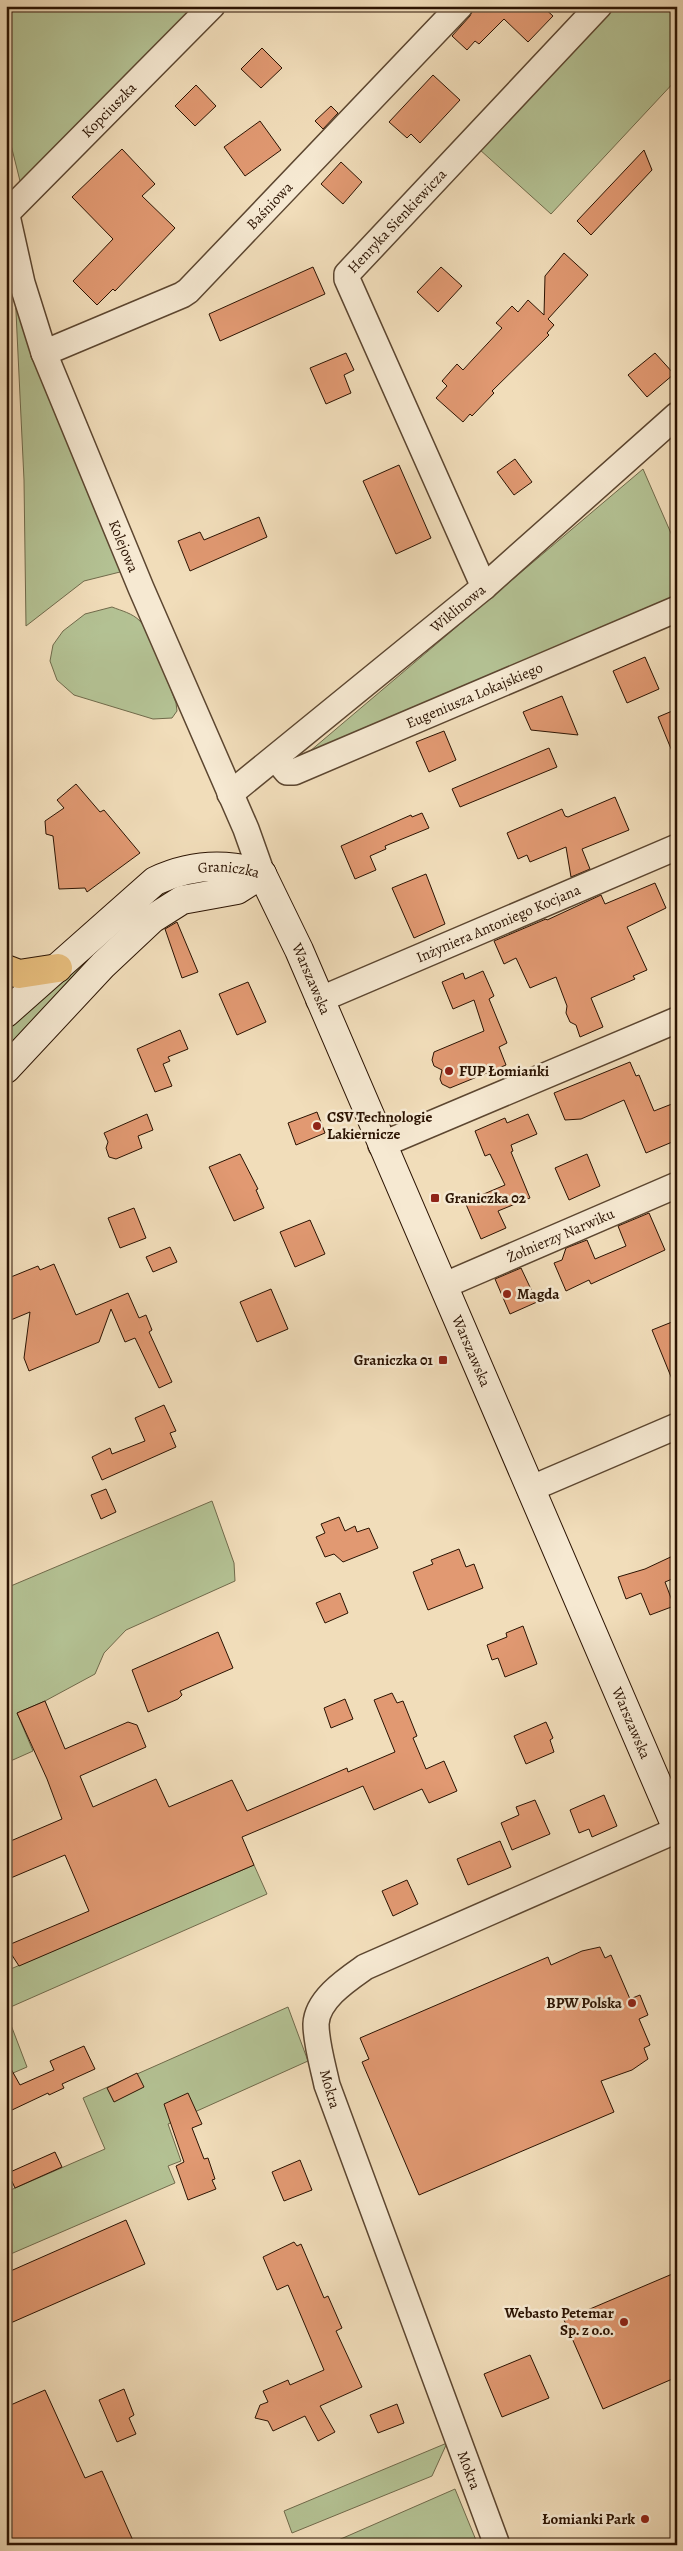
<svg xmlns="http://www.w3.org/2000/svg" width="683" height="2551" font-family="Alegreya,serif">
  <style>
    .green { fill: #b4c294; stroke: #706a4b }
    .building { fill: #e19972; stroke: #2b1302 }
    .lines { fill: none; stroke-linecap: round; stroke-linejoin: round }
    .street-casing { stroke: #5c4630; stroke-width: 28 }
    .secondary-casing { stroke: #2b1302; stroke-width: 30 }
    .highway-casing { stroke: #2b1302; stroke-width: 30 }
    .street { stroke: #f6e9d2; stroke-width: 25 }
    .secondary { stroke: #f6e9d2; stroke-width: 28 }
    .highway { stroke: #e8be7d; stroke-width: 28 }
    .poi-dot { fill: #8f2418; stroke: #f6e9d2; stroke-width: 2 }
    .labels { text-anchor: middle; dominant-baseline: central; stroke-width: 5; stroke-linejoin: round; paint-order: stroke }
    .street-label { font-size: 15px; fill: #2b1302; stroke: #f6e9d2 }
    .poi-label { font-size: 15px; font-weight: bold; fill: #2b1302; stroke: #f6e9d2; text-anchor: start }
  </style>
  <rect width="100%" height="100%" fill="#f1ddba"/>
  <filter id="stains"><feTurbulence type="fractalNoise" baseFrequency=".004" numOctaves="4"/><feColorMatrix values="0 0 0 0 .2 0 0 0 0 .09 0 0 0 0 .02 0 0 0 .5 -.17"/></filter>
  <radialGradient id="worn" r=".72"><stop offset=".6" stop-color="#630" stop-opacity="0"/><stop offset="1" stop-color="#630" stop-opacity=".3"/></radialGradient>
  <!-- green -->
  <g class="green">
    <path d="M 6,6 L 204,6 L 21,185 L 6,125 Z"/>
    <path d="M 613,6 L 677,6 L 677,79 L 551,214 L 479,149 Z"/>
    <path d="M 15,291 L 124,571 L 84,581 L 26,626 L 24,480 Z"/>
    <path d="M 643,469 L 677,547 L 677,599 L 303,757 Z"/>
    <path d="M 112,607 C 122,611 132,613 140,621 C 153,635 168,683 176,703 L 177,711 L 172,718 L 153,719 L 74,695 L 57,680 L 50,661 L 53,645 L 63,631 L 85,614 Z"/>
    <path d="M 216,878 L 215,883 L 191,884 L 172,890 L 6,1054 L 6,1025 L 140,908 L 175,884 Z"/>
    <path d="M 212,1501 L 234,1563 L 235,1581 L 126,1630 L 104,1653 L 95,1674 L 45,1701 L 17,1713 L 33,1751 L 6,1763 L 6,1588 Z"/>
    <path d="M 254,1865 L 267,1894 L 6,2009 L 6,1971 Z"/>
    <path d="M 288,2007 L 308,2061 L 168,2124 L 181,2161 L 168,2166 L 175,2183 L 6,2256 L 6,2192 L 105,2149 L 83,2098 Z"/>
    <path d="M 6,2012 L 27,2067 L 6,2076 Z"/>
    <path d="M 447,2443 L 432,2476 L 292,2533 L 284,2511 Z"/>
    <path d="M 455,2489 L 478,2545 L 327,2545 Z"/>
  </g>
  <!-- building -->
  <g class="building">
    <path d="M 474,6 L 542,6 L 553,16 L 528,42 L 504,19 L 479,44 L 475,41 L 467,50 L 452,36 L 470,16 Z"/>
    <path d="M 262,48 L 282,68 L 261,88 L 241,69 Z"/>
    <path d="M 433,75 L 460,100 L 420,143 L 411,134 L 407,138 L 389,122 Z"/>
    <path d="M 196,85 L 216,106 L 195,126 L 175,106 Z"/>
    <path d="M 331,106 L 338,113 L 323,129 L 315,121 Z"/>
    <path d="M 260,121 L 281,150 L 245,176 L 224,147 Z"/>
    <path d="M 122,149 L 155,184 L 142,196 L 175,228 L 115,291 L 113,289 L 97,305 L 73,281 L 113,239 L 72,197 Z"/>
    <path d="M 644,150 L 652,170 L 591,235 L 577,221 Z"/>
    <path d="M 341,162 L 362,182 L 343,204 L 321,184 Z"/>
    <path d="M 564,253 L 588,275 L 548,319 L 554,325 L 547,333 L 549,335 L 492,391 L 494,393 L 472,416 L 470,414 L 463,422 L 436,398 L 447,386 L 442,381 L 457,364 L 463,370 L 474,358 L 502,328 L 496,323 L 512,306 L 518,312 L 528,300 L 544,315 L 545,276 Z"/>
    <path d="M 313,267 L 325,294 L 220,341 L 209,314 Z"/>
    <path d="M 441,267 L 462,286 L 438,312 L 417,292 Z"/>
    <path d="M 346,353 L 354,370 L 344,375 L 351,393 L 326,404 L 310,368 Z"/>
    <path d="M 655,353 L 674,374 L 647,397 L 628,375 Z"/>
    <path d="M 515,459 L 532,482 L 514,495 L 497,472 Z"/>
    <path d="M 399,465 L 431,538 L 396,554 L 363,481 Z"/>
    <path d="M 259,517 L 267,537 L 190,571 L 178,541 L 200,532 L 204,540 Z"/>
    <path d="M 645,657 L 659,689 L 627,703 L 613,671 Z"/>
    <path d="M 562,696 L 578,735 L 531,730 L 523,712 Z"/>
    <path d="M 677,709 L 677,760 L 676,761 L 658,717 Z"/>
    <path d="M 444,731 L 456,760 L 429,772 L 416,742 Z"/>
    <path d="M 549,748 L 557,767 L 460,807 L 452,789 Z"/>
    <path d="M 76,784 L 100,812 L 104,810 L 140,853 L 87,892 L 85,888 L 59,889 L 53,836 L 46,834 L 45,821 L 64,808 L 57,800 Z"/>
    <path d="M 615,797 L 629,830 L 582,849 L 590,869 L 571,877 L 566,847 L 530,862 L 527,855 L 518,859 L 507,833 L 562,809 L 565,816 L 568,817 Z"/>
    <path d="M 422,813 L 429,828 L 385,846 L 386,849 L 370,856 L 376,870 L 355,879 L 341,846 L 411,815 L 412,817 Z"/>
    <path d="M 426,874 L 445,924 L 414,938 L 392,888 Z"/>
    <path d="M 655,883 L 666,908 L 627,927 L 647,970 L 633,976 L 635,979 L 591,998 L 603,1027 L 580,1037 L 576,1025 L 570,1022 L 566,1013 L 567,1006 L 556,977 L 530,988 L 516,958 L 504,964 L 494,941 L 546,919 L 547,920 L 601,895 L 605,904 Z"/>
    <path d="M 177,922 L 198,972 L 182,978 L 165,929 Z"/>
    <path d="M 483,971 L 494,996 L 489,999 L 507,1043 L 499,1047 L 506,1065 L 450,1088 L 442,1084 L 440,1079 L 442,1070 L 434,1066 L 432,1060 L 434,1052 L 484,1031 L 474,1000 L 453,1009 L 442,982 L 463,973 L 465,979 Z"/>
    <path d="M 248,982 L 266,1022 L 237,1035 L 219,994 Z"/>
    <path d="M 180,1030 L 188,1049 L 168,1057 L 170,1061 L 163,1064 L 172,1086 L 155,1092 L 137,1049 Z"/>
    <path d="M 630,1062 L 636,1076 L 639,1075 L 654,1111 L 677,1102 L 677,1140 L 646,1153 L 624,1100 L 581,1119 L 565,1120 L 554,1093 Z"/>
    <path d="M 317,1112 L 325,1133 L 296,1145 L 288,1123 Z"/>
    <path d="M 147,1114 L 153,1130 L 138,1136 L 142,1148 L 116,1159 L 109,1157 L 106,1148 L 108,1142 L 104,1133 Z"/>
    <path d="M 528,1114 L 537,1134 L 511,1145 L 513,1151 L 511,1152 L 530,1198 L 498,1211 L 506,1228 L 481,1239 L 465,1202 L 505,1185 L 490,1154 L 485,1156 L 475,1131 L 505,1118 L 507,1123 Z"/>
    <path d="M 240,1154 L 258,1189 L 256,1190 L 264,1208 L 234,1221 L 209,1167 Z"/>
    <path d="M 587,1154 L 600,1186 L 569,1200 L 555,1168 Z"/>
    <path d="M 134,1208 L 146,1238 L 120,1248 L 108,1218 Z"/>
    <path d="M 649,1213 L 665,1250 L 591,1284 L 589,1280 L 566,1291 L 554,1263 L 562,1260 L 566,1248 L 587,1240 L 595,1259 L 626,1246 L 618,1226 Z"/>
    <path d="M 310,1220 L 325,1254 L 295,1267 L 280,1232 Z"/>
    <path d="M 170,1247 L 177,1262 L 153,1272 L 146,1257 Z"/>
    <path d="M 54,1264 L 76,1315 L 128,1293 L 139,1318 L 146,1315 L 152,1330 L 149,1332 L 172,1382 L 159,1388 L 135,1338 L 125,1342 L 111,1309 L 99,1342 L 29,1371 L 24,1358 L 30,1312 L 6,1322 L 6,1279 L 38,1266 L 40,1270 Z"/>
    <path d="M 521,1268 L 537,1302 L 510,1314 L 495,1279 Z"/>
    <path d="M 271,1289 L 288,1329 L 257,1342 L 240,1302 Z"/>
    <path d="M 677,1320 L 677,1389 L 676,1389 L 652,1330 Z"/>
    <path d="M 164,1405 L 176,1431 L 170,1433 L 176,1447 L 102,1480 L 92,1457 L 110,1448 L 112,1454 L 145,1441 L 135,1418 Z"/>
    <path d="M 106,1489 L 116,1512 L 101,1519 L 91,1495 Z"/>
    <path d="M 339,1517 L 345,1531 L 355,1526 L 357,1532 L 369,1528 L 378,1548 L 343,1562 L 334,1554 L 325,1557 L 316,1537 L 325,1533 L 321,1524 Z"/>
    <path d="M 459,1549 L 466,1567 L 474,1564 L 483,1588 L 428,1610 L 413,1572 L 433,1564 L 431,1560 Z"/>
    <path d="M 677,1554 L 677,1577 L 665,1582 L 674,1606 L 650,1615 L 641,1593 L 626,1599 L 618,1577 L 645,1569 Z"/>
    <path d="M 340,1593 L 348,1613 L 325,1623 L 316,1603 Z"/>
    <path d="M 523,1626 L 537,1664 L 505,1677 L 498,1658 L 492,1660 L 487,1645 L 507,1637 L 506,1633 Z"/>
    <path d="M 218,1632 L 233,1668 L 180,1691 L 182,1695 L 178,1699 L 148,1712 L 132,1670 Z"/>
    <path d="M 392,1693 L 397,1703 L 403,1701 L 417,1736 L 413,1738 L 426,1769 L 444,1761 L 457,1791 L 429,1803 L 422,1789 L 374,1810 L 363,1786 L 242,1837 L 254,1865 L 19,1966 L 6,1946 L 89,1911 L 65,1855 L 6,1880 L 6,1843 L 62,1819 L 47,1779 L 17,1713 L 45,1701 L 65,1749 L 128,1722 L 137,1725 L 146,1747 L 80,1776 L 93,1807 L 156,1779 L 169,1807 L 232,1780 L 247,1811 L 347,1768 L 348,1772 L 395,1752 L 374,1700 Z"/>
    <path d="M 345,1699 L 353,1719 L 331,1728 L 324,1708 Z"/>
    <path d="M 546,1722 L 553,1738 L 550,1740 L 554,1752 L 526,1764 L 514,1736 Z"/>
    <path d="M 604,1795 L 617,1826 L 592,1837 L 589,1829 L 579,1833 L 570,1810 Z"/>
    <path d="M 535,1800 L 550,1834 L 512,1850 L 501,1823 L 519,1815 L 516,1807 Z"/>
    <path d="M 500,1841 L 511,1867 L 468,1885 L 457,1859 Z"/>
    <path d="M 407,1880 L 418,1904 L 393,1916 L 382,1891 Z"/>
    <path d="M 600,1947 L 605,1958 L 611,1955 L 630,1999 L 640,1995 L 648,2015 L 639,2019 L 650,2045 L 644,2048 L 648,2059 L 632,2070 L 601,2081 L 614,2112 L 419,2195 L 362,2062 L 369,2059 L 360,2038 L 548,1957 L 551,1965 L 582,1951 Z"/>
    <path d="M 84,2046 L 95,2069 L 62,2084 L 64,2088 L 49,2095 L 48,2093 L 12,2110 L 6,2097 L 6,2060 L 20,2085 L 54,2070 L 50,2061 Z"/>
    <path d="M 137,2073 L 144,2087 L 114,2102 L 107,2088 Z"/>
    <path d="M 188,2093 L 202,2124 L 192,2128 L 204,2159 L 208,2158 L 215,2179 L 212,2180 L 216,2189 L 188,2200 L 176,2166 L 184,2162 L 164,2104 Z"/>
    <path d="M 55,2152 L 62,2167 L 15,2188 L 8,2173 Z"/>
    <path d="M 300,2160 L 312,2190 L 284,2201 L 272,2172 Z"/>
    <path d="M 126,2220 L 145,2264 L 6,2325 L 6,2273 Z"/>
    <path d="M 294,2242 L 297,2246 L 301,2244 L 324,2298 L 328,2296 L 342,2328 L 336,2331 L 362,2387 L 320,2406 L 335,2432 L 318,2441 L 305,2416 L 273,2431 L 268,2421 L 255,2418 L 260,2405 L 268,2402 L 263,2391 L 288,2380 L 290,2385 L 324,2370 L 288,2285 L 277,2290 L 263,2257 Z"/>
    <path d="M 677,2272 L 677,2377 L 603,2409 L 564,2320 Z"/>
    <path d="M 530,2355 L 549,2398 L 502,2417 L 484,2374 Z"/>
    <path d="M 124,2389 L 134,2415 L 129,2418 L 136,2434 L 117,2442 L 99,2400 Z"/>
    <path d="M 45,2390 L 85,2478 L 102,2471 L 135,2545 L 6,2545 L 6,2407 Z"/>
    <path d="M 397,2404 L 404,2423 L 378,2433 L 370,2415 Z"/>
  </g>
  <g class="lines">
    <!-- street casing -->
    <g class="street-casing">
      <g id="street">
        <path id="s1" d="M 6,211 L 22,283 L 44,353 L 141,588 L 246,829 L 262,874"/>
        <path id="s2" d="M 7,213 L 212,6"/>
        <path id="s3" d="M 44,353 L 182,295 L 188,291 L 460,6"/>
        <path id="s4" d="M 484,587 L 347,279 L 347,274 L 599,6"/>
        <path id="s5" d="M 276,759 L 287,772 L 294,772 L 677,609"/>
        <path id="s6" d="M 230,794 L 484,587 L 677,415"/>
        <path id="s7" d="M 319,1000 L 677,847"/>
        <path d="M 381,1145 L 677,1020"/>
        <path id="s8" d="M 443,1286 L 677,1185"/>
        <path d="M 530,1489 L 677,1426"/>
        <path d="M 497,2545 L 327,2085 C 323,2066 316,2043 316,2024 C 317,1999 348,1979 365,1967 L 677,1830"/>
      </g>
    </g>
    <!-- secondary casing -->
    <g class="secondary-casing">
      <g id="secondary">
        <path id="s9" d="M 262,874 L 299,950 L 677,1829"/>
        <path id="s10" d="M 6,1013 L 155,881 C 189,865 225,862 262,874"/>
        <path d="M 6,1069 L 103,965 L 152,919 L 182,900 L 237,890 L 262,874"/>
      </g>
    </g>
    <!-- highway casing -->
    <g class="highway-casing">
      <path id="highway" d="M 6,969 L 19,974 L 58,968"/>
    </g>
    <!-- street -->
    <use href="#street" class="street"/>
    <!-- secondary -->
    <use href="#secondary" class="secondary"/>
    <!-- highway -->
    <use href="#highway" class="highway"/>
  </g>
  <!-- markers -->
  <g class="poi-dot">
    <circle cx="449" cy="1071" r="5"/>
    <circle cx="317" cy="1126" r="5"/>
    <rect x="430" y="1193" width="10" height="10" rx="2.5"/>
    <circle cx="507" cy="1294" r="5"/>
    <rect x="438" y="1355" width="10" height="10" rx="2.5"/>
    <circle cx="632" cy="2003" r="5"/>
    <circle cx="624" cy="2322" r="5"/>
    <circle cx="645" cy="2519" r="5"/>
  </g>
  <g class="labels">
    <!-- street labels -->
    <g class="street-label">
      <text stroke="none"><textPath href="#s2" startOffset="145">Kopciuszka</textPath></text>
      <text stroke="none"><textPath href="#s3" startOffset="275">Baśniowa</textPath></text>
      <text stroke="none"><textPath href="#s4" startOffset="415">Henryka Sienkiewicza</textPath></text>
      <text stroke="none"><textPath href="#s1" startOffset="356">Kolejowa</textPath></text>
      <text stroke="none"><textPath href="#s6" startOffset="294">Wiklinowa</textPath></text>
      <text stroke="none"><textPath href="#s5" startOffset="220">Eugeniusza Lokajskiego</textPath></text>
      <text stroke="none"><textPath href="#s10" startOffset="275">Graniczka</textPath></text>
      <text stroke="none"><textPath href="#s7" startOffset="195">Inżyniera Antoniego Kocjana</textPath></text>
      <text stroke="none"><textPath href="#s9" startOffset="116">Warszawska</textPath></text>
      <text stroke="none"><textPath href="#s8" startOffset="128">Żołnierzy Narwiku</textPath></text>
      <text stroke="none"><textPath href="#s9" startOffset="521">Warszawska</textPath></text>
      <text stroke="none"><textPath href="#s9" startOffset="926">Warszawska</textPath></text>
      <text transform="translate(330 2089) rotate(74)">Mokra</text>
      <text transform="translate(469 2470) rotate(69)">Mokra</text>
    </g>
    <!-- poi labels -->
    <g class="poi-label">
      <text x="459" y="1071">FUP Łomianki</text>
      <text x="327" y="1117">CSV Technologie<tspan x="327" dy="17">Lakiernicze</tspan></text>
      <text x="445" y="1198">Graniczka 02</text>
      <text x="517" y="1294">Magda</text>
      <text x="433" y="1360" text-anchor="end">Graniczka 01</text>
      <text x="622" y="2003" text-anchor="end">BPW Polska</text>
      <text x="614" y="2313" text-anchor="end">Webasto Petemar<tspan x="614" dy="17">Sp. z o.o.</tspan></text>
      <text x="635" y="2519" text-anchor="end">Łomianki Park</text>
    </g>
  </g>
  <!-- margin -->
  <rect width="683" height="2551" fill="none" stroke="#f1ddba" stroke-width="25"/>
  <rect x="8" y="8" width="668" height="2536" fill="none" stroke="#2b1302" stroke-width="2.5"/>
  <rect x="12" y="12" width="658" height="2526" fill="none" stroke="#2b1302"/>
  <rect width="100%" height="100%" filter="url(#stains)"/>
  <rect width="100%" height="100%" fill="url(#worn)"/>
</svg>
